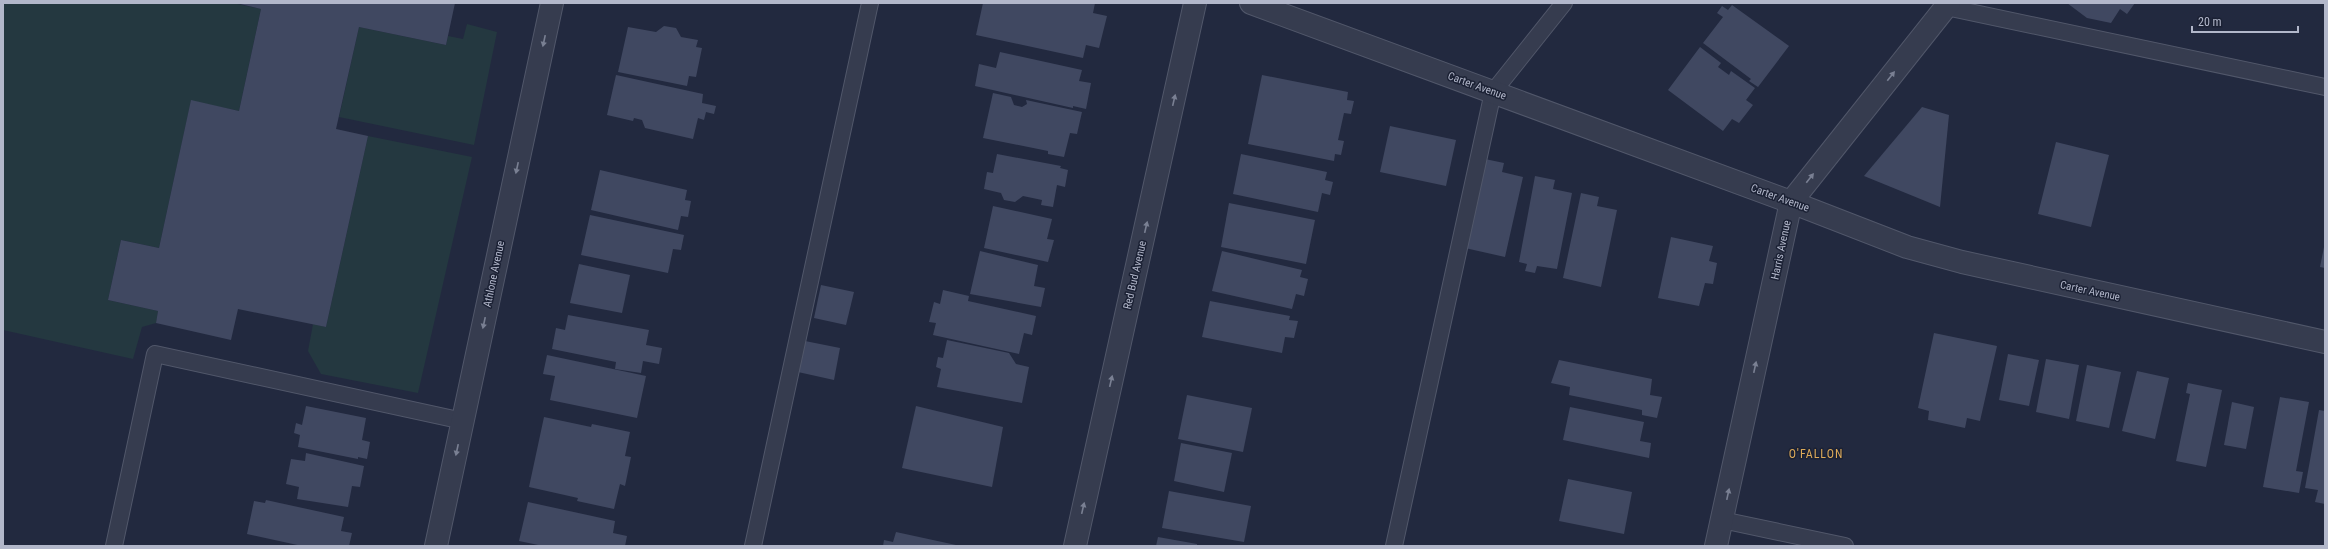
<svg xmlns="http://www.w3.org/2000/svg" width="2328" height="549" font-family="'Roboto Condensed',sans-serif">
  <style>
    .green { fill: #243840 }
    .building { fill: #404861 }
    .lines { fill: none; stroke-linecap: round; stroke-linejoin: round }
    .lane-casing { stroke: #51576a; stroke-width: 18 }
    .street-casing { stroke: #51576a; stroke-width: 24 }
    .lane { stroke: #363c4f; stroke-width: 16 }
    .street { stroke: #363c4f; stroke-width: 22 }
    .oneway { fill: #7a8093 }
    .labels { text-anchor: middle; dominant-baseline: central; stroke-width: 3; stroke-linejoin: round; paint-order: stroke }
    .street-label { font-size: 11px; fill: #b2b7ca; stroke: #1b2134 }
    .neighbourhood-label { font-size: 12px; letter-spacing: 1px; fill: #ddaa59; stroke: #1b2134 }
  </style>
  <rect width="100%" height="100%" fill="#22293f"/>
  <!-- green -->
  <g class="green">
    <path d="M 3,3 L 233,3 L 261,9 L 239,111 L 191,101 L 159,248 L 121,240 L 108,300 L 158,311 L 156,323 L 142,327 L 133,359 L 3,330 Z"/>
    <path d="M 467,24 L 497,32 L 474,145 L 339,117 L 359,27 L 446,45 L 448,36 L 463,39 Z"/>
    <path d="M 368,136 L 472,157 L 418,393 L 321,374 L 308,351 L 313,324 L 326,327 Z"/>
  </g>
  <!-- building -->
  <g class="building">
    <path d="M 236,3 L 455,3 L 446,45 L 359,27 L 336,129 L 368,136 L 326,327 L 238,309 L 231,340 L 156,323 L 158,311 L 108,300 L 121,240 L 159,248 L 191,100 L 239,111 L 261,9 Z"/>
    <path d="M 983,3 L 1095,3 L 1093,13 L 1107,16 L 1099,48 L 1086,45 L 1083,58 L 976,35 Z"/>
    <path d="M 2067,3 L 2135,3 L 2127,14 L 2120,9 L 2111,23 L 2087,18 Z"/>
    <path d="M 1732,5 L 1789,46 L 1758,87 L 1749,81 L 1751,79 L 1703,43 L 1723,17 L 1717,13 L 1722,6 L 1728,10 Z"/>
    <path d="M 664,26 L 676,28 L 681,37 L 698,40 L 696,47 L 702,48 L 696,77 L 689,76 L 687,86 L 618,72 L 628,27 L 656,32 Z"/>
    <path d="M 1700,47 L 1721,63 L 1718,67 L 1729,75 L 1731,71 L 1755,88 L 1746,100 L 1753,105 L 1739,123 L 1732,119 L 1723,131 L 1668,90 Z"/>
    <path d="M 1000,52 L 1082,70 L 1079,81 L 1091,83 L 1086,109 L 1073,106 L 1073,108 L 975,86 L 979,64 L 996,68 Z"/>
    <path d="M 616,75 L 703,94 L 702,103 L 716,106 L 714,114 L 706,112 L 704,120 L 698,118 L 693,139 L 645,128 L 642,120 L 634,118 L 633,121 L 607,115 Z"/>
    <path d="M 1262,75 L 1348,92 L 1347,100 L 1354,101 L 1351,114 L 1344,113 L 1338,140 L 1344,141 L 1341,155 L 1335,154 L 1334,161 L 1248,144 Z"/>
    <path d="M 993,93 L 1011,97 L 1014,105 L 1022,107 L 1027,104 L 1026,100 L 1082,112 L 1077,134 L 1070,133 L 1064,157 L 1048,154 L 1048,151 L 983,138 Z"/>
    <path d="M 1922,107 L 1949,115 L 1940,207 L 1864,176 Z"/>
    <path d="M 1390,126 L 1456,140 L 1446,186 L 1380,172 Z"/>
    <path d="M 2056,142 L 2109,155 L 2091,227 L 2038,214 Z"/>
    <path d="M 997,154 L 1061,166 L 1060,168 L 1068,170 L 1065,187 L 1057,185 L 1053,207 L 1041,205 L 1042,200 L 1023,196 L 1015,202 L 1004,200 L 1001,193 L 984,189 L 987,172 L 993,173 Z"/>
    <path d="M 1241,154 L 1327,172 L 1325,180 L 1333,182 L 1330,195 L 1322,193 L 1318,212 L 1233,194 Z"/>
    <path d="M 1485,159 L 1504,163 L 1502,172 L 1523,177 L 1505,257 L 1465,248 Z"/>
    <path d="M 600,170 L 687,190 L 685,200 L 691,201 L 688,217 L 681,216 L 678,230 L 591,210 Z"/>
    <path d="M 1535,176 L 1555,180 L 1553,189 L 1572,193 L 1557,269 L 1537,266 L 1535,273 L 1525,271 L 1527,264 L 1519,262 Z"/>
    <path d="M 1581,193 L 1599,197 L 1597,206 L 1617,210 L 1601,287 L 1563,278 Z"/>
    <path d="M 1229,203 L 1315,220 L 1306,264 L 1221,247 Z"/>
    <path d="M 993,206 L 1052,219 L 1047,239 L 1054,240 L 1048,262 L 984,248 Z"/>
    <path d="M 590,215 L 684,235 L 681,250 L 673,249 L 668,273 L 581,255 Z"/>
    <path d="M 1671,237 L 1713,246 L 1709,261 L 1717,263 L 1713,284 L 1705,283 L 1699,306 L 1658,298 Z"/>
    <path d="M 2325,242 L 2325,268 L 2320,267 Z"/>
    <path d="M 980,251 L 1038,265 L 1034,286 L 1045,288 L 1041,307 L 970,294 Z"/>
    <path d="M 1222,251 L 1302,270 L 1300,277 L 1308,279 L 1304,296 L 1296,294 L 1292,309 L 1212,291 Z"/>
    <path d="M 579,264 L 630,275 L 622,313 L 570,303 Z"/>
    <path d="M 821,285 L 854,292 L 846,325 L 814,318 Z"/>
    <path d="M 943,290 L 969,296 L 968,301 L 1036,316 L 1032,335 L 1024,333 L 1019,354 L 933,335 L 936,323 L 929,322 L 934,302 L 940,304 Z"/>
    <path d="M 1210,301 L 1290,316 L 1289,320 L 1298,321 L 1294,338 L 1285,337 L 1282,353 L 1202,337 Z"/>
    <path d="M 568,315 L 649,330 L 646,345 L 662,348 L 659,364 L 643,361 L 641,373 L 615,369 L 616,362 L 552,349 L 556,328 L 565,330 Z"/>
    <path d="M 1934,333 L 1997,346 L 1980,421 L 1967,418 L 1965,428 L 1928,420 L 1929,411 L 1918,408 Z"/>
    <path d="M 947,340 L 1009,353 L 1016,364 L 1029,367 L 1022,403 L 937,387 L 941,369 L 936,367 L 938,357 L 943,358 Z"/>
    <path d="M 805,341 L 840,348 L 834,380 L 798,372 Z"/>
    <path d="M 2008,354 L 2039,360 L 2029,406 L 1999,400 Z"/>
    <path d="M 547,355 L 646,376 L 637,418 L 550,400 L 555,376 L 543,374 Z"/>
    <path d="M 2046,359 L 2079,365 L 2069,419 L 2036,412 Z"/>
    <path d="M 1559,360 L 1652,379 L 1650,395 L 1662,397 L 1657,418 L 1642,415 L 1642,410 L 1569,395 L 1570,387 L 1551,383 Z"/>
    <path d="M 2087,365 L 2121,372 L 2109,428 L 2076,421 Z"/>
    <path d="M 2137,371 L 2169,378 L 2155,439 L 2122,431 Z"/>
    <path d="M 2188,383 L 2222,390 L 2206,467 L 2176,461 L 2190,394 L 2186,393 Z"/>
    <path d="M 1187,395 L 1252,408 L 1243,452 L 1178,439 Z"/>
    <path d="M 2280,397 L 2309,402 L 2296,471 L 2303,472 L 2299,493 L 2263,487 Z"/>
    <path d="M 2232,402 L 2254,407 L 2246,449 L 2224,445 Z"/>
    <path d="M 306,406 L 366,418 L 362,440 L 370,442 L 367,459 L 358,457 L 358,459 L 298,447 L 300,435 L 294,433 L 296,423 L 302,425 Z"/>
    <path d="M 916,406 L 1003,427 L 992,487 L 902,468 Z"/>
    <path d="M 1570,407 L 1644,422 L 1640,441 L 1651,443 L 1649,458 L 1563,440 Z"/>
    <path d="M 2319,410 L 2325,411 L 2325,504 L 2315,502 L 2318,490 L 2305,488 Z"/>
    <path d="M 544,417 L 591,427 L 592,424 L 630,432 L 625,456 L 631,457 L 625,486 L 620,484 L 614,509 L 577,501 L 578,498 L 529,487 Z"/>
    <path d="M 1181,443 L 1232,453 L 1224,492 L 1174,481 Z"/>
    <path d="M 306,453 L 364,466 L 360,487 L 352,486 L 348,507 L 297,499 L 299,487 L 286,484 L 291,459 L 305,461 Z"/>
    <path d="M 1568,479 L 1632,492 L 1624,534 L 1559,521 Z"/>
    <path d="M 1169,491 L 1251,506 L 1244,542 L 1162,528 Z"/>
    <path d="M 266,500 L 344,517 L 341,531 L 352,533 L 349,546 L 302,546 L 247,534 L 254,501 L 265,503 Z"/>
    <path d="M 528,502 L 615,521 L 613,533 L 627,536 L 625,546 L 543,546 L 519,541 Z"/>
    <path d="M 896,532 L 956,545 L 956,546 L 883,546 L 884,540 L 893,542 Z"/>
    <path d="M 1158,537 L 1197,544 L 1197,546 L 1156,546 Z"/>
  </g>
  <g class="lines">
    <!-- lane casing -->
    <g class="lane-casing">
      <g id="lane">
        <path d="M 1946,7 L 2325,87"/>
        <path d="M 1722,520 L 1845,546"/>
        <path d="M 114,546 L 155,354 L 463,421"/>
        <path d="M 753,546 L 870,3"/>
        <path d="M 1394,546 L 1493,92 L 1564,3"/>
      </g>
    </g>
    <!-- street casing -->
    <g class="street-casing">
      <g id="street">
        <path d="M 1251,3 L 1791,202 L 1907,247 L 1962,262 L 2325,342"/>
        <path d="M 436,546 L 552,3"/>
        <path d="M 1075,546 L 1195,3"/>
        <path d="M 1716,546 L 1791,202 L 1949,3"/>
      </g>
    </g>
    <!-- lane -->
    <use href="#lane" class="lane"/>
    <!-- street -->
    <use href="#street" class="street"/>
  </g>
  <!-- one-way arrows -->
  <defs><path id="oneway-solid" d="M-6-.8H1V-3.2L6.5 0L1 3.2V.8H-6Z"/></defs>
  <g class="oneway">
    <use href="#oneway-solid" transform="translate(544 41) rotate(102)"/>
    <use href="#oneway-solid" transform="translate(1891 76) rotate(-52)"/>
    <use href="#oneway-solid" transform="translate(1174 100) rotate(-77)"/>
    <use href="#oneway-solid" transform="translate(517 168) rotate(102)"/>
    <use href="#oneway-solid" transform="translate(1810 178) rotate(-52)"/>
    <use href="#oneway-solid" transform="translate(1146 227) rotate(-77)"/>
    <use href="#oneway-solid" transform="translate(484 323) rotate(102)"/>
    <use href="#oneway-solid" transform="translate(1755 367) rotate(-78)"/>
    <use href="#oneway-solid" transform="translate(1111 381) rotate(-77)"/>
    <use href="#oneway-solid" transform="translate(457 450) rotate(102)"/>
    <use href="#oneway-solid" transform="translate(1728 494) rotate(-78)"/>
    <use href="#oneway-solid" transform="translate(1083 508) rotate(-77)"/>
  </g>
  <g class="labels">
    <!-- street labels -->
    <g class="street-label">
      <text transform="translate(1477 86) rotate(20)">Carter Avenue</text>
      <text transform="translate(1780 198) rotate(20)">Carter Avenue</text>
      <text transform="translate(1781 250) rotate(-78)">Harris Avenue</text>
      <text transform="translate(494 274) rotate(-78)">Athlone Avenue</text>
      <text transform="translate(1135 275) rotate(-77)">Red Bud Avenue</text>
      <text transform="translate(2090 291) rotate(12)">Carter Avenue</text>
    </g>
    <!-- neighbourhood labels -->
    <g class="neighbourhood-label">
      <text x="1816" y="454">O'FALLON</text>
    </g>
  </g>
  <!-- border -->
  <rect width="2328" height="549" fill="none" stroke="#b2b7ca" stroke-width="8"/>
  <!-- scale -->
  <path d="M2192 26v6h106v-6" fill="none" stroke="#b2b7ca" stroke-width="2"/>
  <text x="2198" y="26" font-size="12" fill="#b2b7ca" stroke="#1b2134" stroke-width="3" paint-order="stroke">20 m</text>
</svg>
